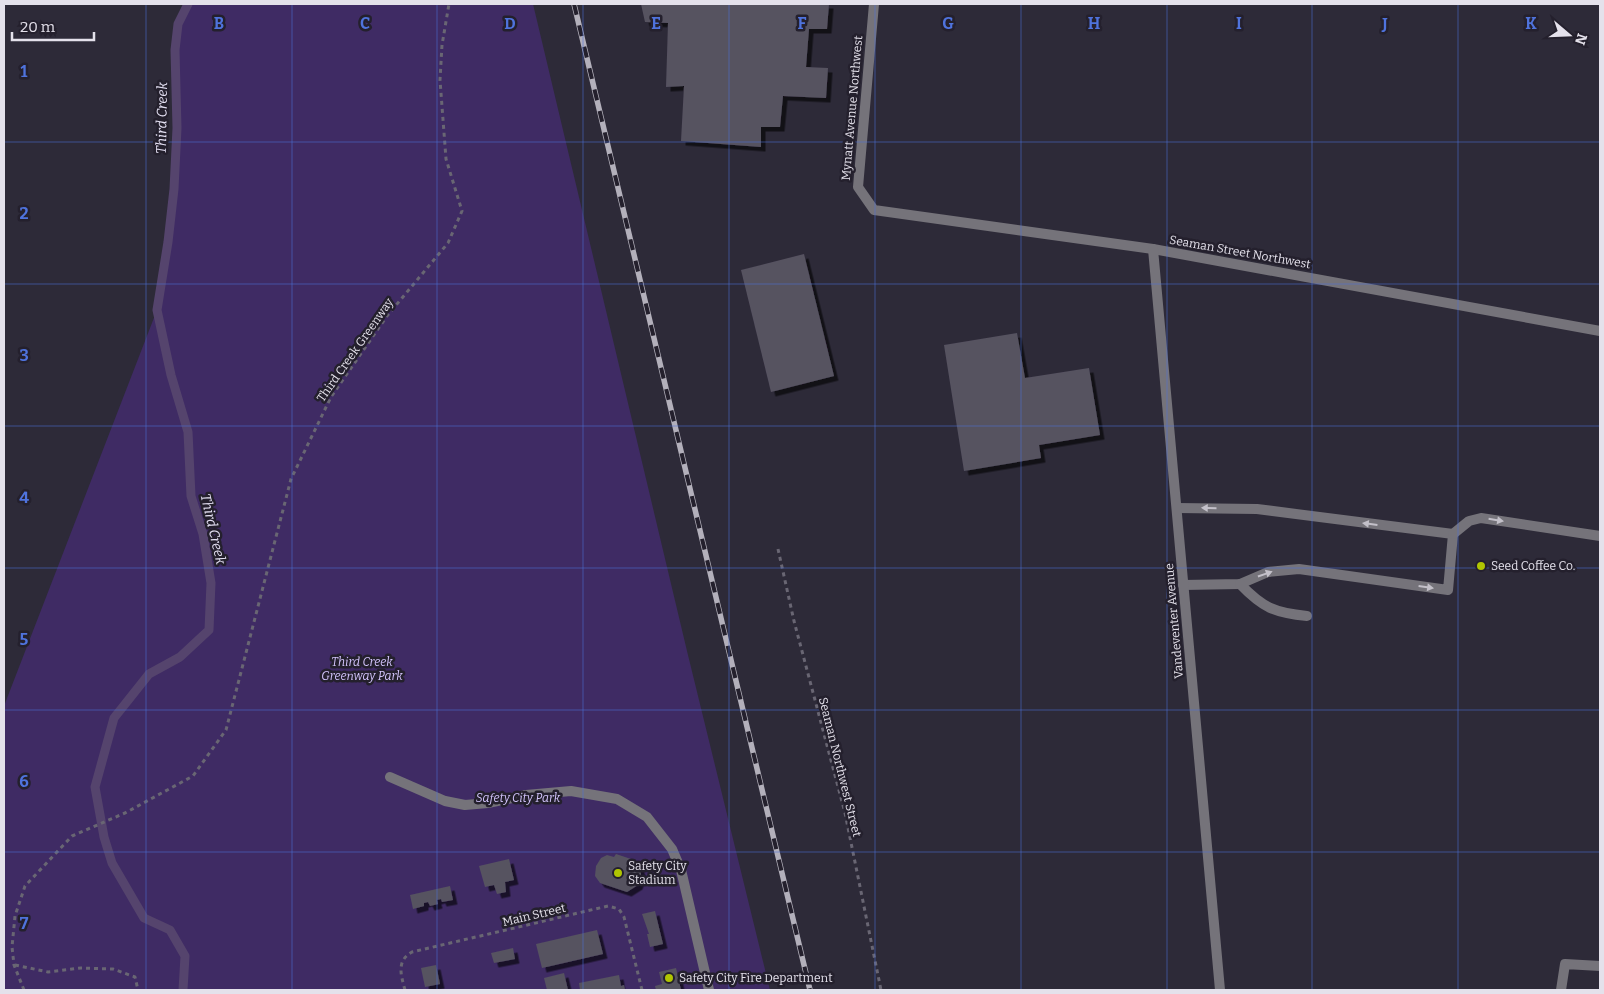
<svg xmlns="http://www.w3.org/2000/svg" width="1604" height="994" font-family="Bitter,serif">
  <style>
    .green { fill: #3f2b64 }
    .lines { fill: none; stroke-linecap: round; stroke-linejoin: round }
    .stream { stroke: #55446d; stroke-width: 9 }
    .building { fill: #565261; filter: url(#shadow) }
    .path { stroke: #696673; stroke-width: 3; stroke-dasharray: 4 4; stroke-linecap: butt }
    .lane { stroke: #75737a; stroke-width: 10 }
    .street { stroke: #75737a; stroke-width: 10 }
    .rail-casing { stroke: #b3b0bb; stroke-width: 5.5 }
    .rail { stroke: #24202d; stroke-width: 4; stroke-dasharray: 11; stroke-linecap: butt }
    .oneway { fill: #c3c0c9 }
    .grid { fill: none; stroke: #4f73dd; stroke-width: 1; stroke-opacity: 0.55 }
    .poi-dot { fill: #b0c502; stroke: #24202d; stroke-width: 2 }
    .labels { text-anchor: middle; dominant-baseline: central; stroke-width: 5; stroke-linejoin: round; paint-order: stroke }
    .street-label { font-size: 12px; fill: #e4e1eb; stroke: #24202d }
    .poi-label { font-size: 12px; fill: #e4e1eb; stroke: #24202d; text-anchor: start }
    .park-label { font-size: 12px; font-style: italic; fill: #d3c4fc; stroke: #24202d }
    .water-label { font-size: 14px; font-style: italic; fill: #e4e0f3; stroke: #24202d }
    .grid-label { font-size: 16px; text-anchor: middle; font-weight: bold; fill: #4f73dd; stroke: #24202d; stroke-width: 5; stroke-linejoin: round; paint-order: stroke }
  </style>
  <defs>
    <filter id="shadow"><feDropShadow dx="4.5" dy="4.5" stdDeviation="0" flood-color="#0009"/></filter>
  </defs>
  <rect width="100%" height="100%" fill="#2d2a38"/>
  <!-- green -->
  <path class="green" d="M 188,4 L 533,4 L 687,651 L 770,990 L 4,990 L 4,706 L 157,310 L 168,242 L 174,189 L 177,128 L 175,50 L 178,24 Z"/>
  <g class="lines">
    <!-- stream -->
    <path class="stream" d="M 183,990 L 185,956 L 170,930 L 144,918 L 112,863 L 104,837 L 95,787 L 114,718 L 149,674 L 180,657 L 209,630 L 211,583 L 203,534 L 191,496 L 188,432 L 171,375 L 157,310 L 168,242 L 174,189 L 177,128 L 175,50 L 178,24 L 188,4"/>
  </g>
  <!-- building -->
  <g class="building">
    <path d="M 641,4 L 829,4 L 827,29 L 809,29 L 806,67 L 828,68 L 826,98 L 783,96 L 780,127 L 761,127 L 761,147 L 681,141 L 684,86 L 666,87 L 668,23 L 645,22 Z"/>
    <path d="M 804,254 L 834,376 L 771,392 L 741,270 Z"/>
    <path d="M 1017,333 L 1025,378 L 1089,368 L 1100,435 L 1039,445 L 1041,458 L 964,471 L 944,345 Z"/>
    <path d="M 616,854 L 631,859 L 631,862 L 638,864 L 641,871 L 641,876 L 638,885 L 627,892 L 600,883 L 595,876 L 596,866 L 601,858 L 607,855 L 614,857 Z"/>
    <path d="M 509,859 L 514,880 L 505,882 L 506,892 L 497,894 L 494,885 L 485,887 L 479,866 Z"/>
    <path d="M 450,886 L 453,900 L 442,902 L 441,899 L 437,900 L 438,904 L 430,906 L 428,902 L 424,903 L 424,906 L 413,909 L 410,895 Z"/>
    <path d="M 655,911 L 663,944 L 650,947 L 647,934 L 649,934 L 642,914 Z"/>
    <path d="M 597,930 L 603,954 L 542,968 L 536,944 Z"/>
    <path d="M 513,948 L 515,959 L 494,963 L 491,953 Z"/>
    <path d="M 436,965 L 440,984 L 425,987 L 421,968 Z"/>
    <path d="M 676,968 L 681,990 L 656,990 L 655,986 L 662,984 L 659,972 Z"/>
    <path d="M 564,973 L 568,990 L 547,990 L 544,978 Z"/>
    <path d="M 619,975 L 621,986 L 624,985 L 625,990 L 580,990 L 579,983 Z"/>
  </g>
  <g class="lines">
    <!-- path -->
    <g class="path">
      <path d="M 778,549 L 794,621 L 845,813 L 881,990"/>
      <path d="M 15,965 L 48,972 L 81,968 L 113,969 L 135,977 L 138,990"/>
      <path d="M 24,990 L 14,965 L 12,947 L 15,916 L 25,886 L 72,836 L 125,813 L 193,776 L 226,730 L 291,479 L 331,397 L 387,316 L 448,243 L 462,211 L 446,159 L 440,80 L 442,45 L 449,4"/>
      <path d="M 405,990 C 401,975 396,961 412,952 L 608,906 L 619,909 L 624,917 L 642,990"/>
    </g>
    <!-- lane -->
    <g class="lane">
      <path d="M 1177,508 L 1257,509 L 1453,534 L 1448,590 L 1299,569 L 1268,572 L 1240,584 L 1183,585"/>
      <path d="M 1453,534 L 1469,521 L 1481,518 L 1600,536"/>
      <path d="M 1240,584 C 1263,608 1275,613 1307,616"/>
      <path d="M 1561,990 L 1565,964 L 1600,966"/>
    </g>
    <!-- street -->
    <g class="street">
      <path d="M 874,4 L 858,187 L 874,210 L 1153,249 L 1600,331"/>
      <path d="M 1153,249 L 1220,990"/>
      <path d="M 390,777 L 445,801 L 465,805 L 488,803 L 526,795 L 571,791 L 617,799 L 647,817 L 672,849 L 681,870 L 709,990"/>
    </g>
    <!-- rail casing -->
    <g class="rail-casing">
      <path id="rail" d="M 574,4 L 810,990"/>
    </g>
    <!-- rail -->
    <use href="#rail" class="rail"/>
  </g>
  <!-- one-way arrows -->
  <defs><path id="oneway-solid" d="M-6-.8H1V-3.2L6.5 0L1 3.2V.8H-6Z" transform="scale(1.25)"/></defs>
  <g class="oneway">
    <use href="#oneway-solid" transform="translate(1209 508) rotate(-179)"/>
    <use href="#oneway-solid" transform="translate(1496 520) rotate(9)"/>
    <use href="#oneway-solid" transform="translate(1370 524) rotate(-173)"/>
    <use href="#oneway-solid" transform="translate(1265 574) rotate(-19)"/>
    <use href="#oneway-solid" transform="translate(1426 587) rotate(8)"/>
  </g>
  <!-- grid -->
  <path class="grid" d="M 146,4 L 146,990M 292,4 L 292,990M 437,4 L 437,990M 583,4 L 583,990M 729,4 L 729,990M 875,4 L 875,990M 1021,4 L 1021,990M 1167,4 L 1167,990M 1312,4 L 1312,990M 1458,4 L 1458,990M 4,142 L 1600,142M 4,284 L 1600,284M 4,426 L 1600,426M 4,568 L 1600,568M 4,710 L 1600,710M 4,852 L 1600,852"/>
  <!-- markers -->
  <g class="poi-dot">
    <circle cx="1481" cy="566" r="5"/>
    <circle cx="618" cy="873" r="5"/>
    <circle cx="669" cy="978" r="5"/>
  </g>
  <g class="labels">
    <!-- street labels -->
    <g class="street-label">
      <text transform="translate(852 108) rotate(-85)">Mynatt Avenue Northwest</text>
      <text transform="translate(1240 252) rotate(10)">Seaman Street Northwest</text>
      <text transform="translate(355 350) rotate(-55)">Third Creek Greenway</text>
      <text transform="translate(1174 621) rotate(-95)">Vandeventer Avenue</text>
      <text transform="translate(840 767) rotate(76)">Seaman Northwest Street</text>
      <text transform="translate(534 915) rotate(-13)">Main Street</text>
    </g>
    <!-- poi labels -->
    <g class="poi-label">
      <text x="1491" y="566">Seed Coffee Co.</text>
      <text x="628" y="866">Safety City<tspan x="628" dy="14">Stadium</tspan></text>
      <text x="679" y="978">Safety City Fire Department</text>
    </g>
    <!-- park labels -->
    <g class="park-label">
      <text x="362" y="662">Third Creek<tspan x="362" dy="14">Greenway Park</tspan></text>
      <text x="518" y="798">Safety City Park</text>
    </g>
    <!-- water labels -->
    <g class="water-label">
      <text transform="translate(162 118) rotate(-89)">Third Creek</text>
      <text transform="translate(213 529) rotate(77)">Third Creek</text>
    </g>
  </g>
  <g class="grid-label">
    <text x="219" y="29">B</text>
    <text x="365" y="29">C</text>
    <text x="510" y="29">D</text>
    <text x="656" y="29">E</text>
    <text x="802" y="29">F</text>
    <text x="948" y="29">G</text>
    <text x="1094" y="29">H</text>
    <text x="1239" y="29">I</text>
    <text x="1385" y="29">J</text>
    <text x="1531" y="29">K</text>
    <text x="24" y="77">1</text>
    <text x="24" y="219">2</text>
    <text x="24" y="361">3</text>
    <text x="24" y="503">4</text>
    <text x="24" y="645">5</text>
    <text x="24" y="787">6</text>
    <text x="24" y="929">7</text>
  </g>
  <!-- border -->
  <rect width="1604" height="994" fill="none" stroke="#e4e1eb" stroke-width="10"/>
  <!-- north arrow -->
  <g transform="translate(1569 35) rotate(109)" stroke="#24202d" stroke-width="4" paint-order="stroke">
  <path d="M0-4L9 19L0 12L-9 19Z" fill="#e4e1eb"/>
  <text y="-8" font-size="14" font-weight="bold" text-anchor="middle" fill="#e4e1eb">N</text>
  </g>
  <!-- scale -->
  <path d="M12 32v8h82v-8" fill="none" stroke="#e4e1eb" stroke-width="2.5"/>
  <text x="20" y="32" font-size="15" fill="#e4e1eb" stroke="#24202d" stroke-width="4" paint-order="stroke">20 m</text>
</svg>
